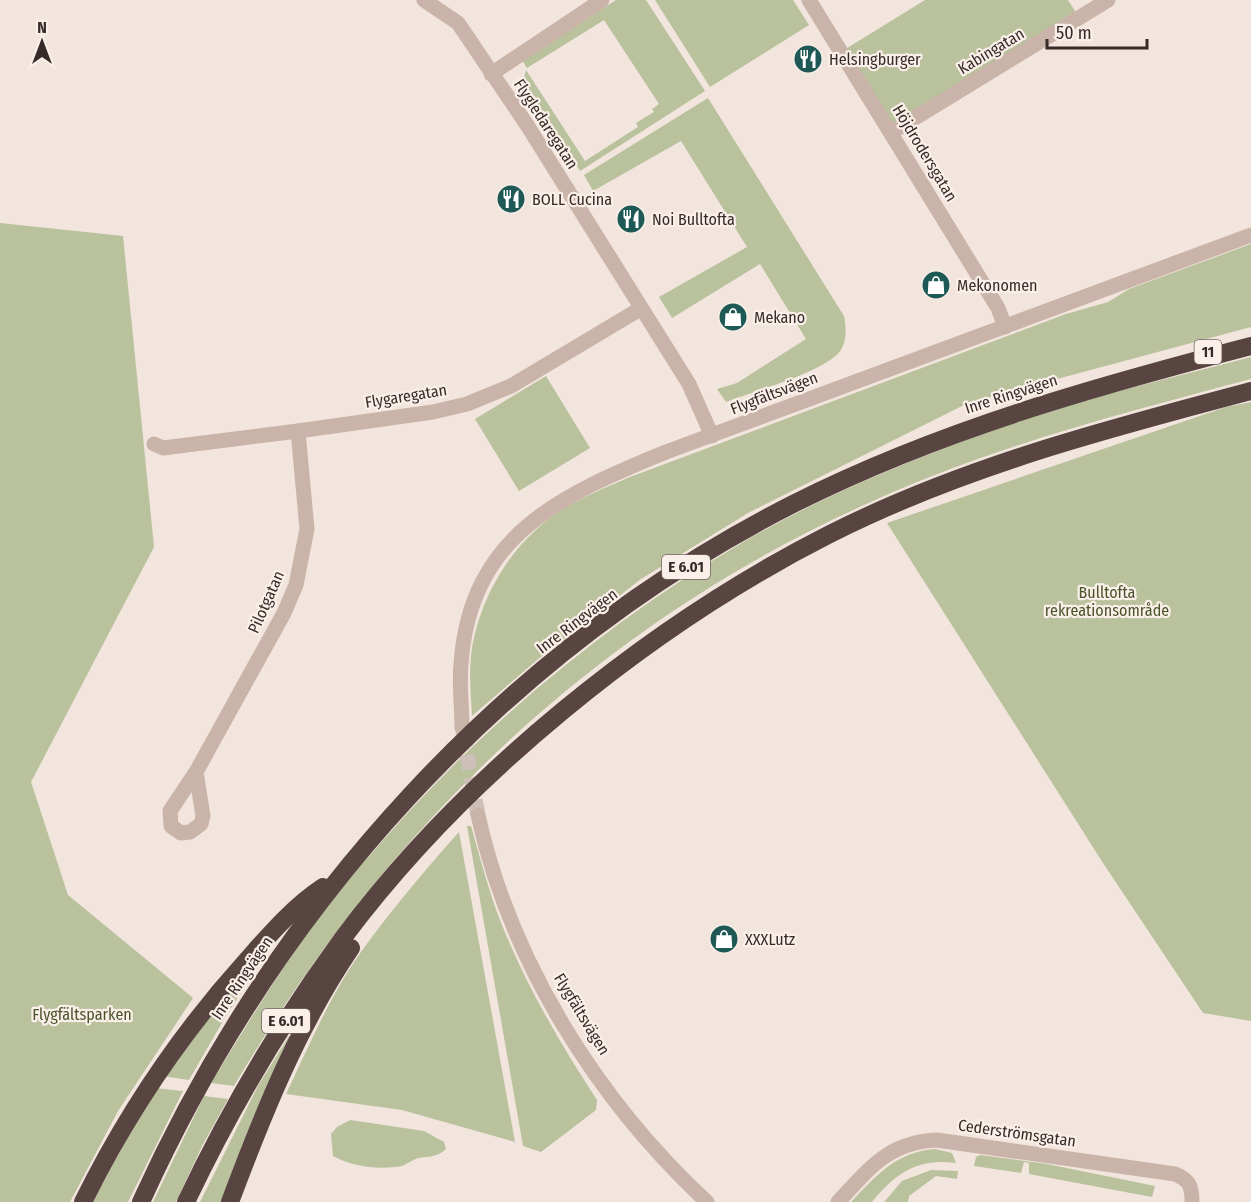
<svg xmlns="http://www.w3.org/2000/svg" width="1251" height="1202" font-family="'Fira Sans Condensed',sans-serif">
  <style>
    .green { fill: #b9c19d }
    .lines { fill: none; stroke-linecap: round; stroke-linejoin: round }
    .minor-tunnel { stroke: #cdc0b9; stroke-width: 15; stroke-dasharray: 15 8; stroke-linecap: butt }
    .minor { stroke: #cab4a9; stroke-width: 15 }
    .highway { stroke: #584440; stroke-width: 18 }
    .labels { text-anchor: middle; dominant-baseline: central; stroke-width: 4.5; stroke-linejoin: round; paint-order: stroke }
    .shield { fill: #faf0e9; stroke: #726663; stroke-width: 1.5 }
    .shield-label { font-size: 15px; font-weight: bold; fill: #372b29 }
    .street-label { font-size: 16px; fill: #372b29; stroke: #faf0e9 }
    .poi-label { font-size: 16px; fill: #372b29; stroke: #faf0e9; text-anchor: start }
    .park-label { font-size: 16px; fill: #4b552c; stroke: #faf0e9 }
  </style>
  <rect width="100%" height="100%" fill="#f2e5dd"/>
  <!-- green -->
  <g class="green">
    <path d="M 616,0 L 646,0 L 705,91 L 580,171 L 523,82 L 526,70 L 585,161 L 638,127 L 636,123 L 654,112 L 652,109 L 659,104 L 604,20 L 527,68 L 522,60 Z"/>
    <path d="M 655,0 L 793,0 L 809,25 L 710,87 Z"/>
    <path d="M 925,0 L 1068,0 L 1077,14 L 892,128 L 844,50 Z"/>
    <path d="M 708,98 L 844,316 C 846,326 847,338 842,348 C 832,370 751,392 726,402 L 717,389 L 737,383 L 806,339 L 760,264 L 672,318 L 659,297 L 747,247 L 681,141 L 593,191 L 584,175 Z"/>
    <path d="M 0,223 L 123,236 L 154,547 L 31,782 L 68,895 L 193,998 L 118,1111 L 70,1202 L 0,1202 Z"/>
    <path d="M 1251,244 L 1251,327 L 968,403 L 748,513 L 641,579 L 537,660 L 472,716 C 471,696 469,676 471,656 C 478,598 513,540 563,509 C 584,496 607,487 630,477 L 1066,314 L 1108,302 L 1129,289 Z"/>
    <path d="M 1251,357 L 1251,379 C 1127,412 1002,444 884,496 C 602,619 389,823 234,1086 L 211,1083 C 249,1021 287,959 330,901 C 345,882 362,864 378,846 C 483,725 607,622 745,541 C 819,498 899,465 979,435 C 1067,402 1160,381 1251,357 Z"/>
    <path d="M 546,376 L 590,448 L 519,491 L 475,419 Z"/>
    <path d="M 1251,402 L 1251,1021 L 1203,1013 L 1103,863 L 887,523 L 1226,407 Z"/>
    <path d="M 467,826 L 471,826 C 478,851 485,876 493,901 C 518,972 556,1037 597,1100 L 596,1110 L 541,1152 L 523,1146 Z"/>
    <path d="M 459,832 L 515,1142 L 402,1110 L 286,1094 C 308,1048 329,998 358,956 C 389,913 423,872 459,832 Z"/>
    <path d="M 285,927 L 227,1014 L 189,1080 L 162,1076 L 179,1052 Z"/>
    <path d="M 289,1036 L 292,1036 L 223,1202 L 200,1202 L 258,1086 Z"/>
    <path d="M 155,1088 L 183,1091 L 128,1202 L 92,1202 Z"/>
    <path d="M 204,1096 L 228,1099 L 202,1146 L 176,1202 L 153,1202 Z"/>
    <path d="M 350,1120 L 424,1131 L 444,1142 L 446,1149 C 438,1157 430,1156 419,1158 C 413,1159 408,1164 402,1166 C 379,1170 353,1167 333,1156 L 331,1134 L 337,1127 Z"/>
    <path d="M 935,1149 L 952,1153 L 956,1163 C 917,1158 896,1173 872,1202 L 851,1202 C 877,1175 896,1152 935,1149 Z"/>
    <path d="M 980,1155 L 1047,1164 L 1155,1186 L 1152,1197 L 1029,1174 L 1029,1163 L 1024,1162 L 1021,1173 L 974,1166 L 976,1157 Z"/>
    <path d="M 931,1170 L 958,1171 L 957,1179 L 936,1176 L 909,1196 L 908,1202 L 884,1202 L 902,1181 Z"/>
  </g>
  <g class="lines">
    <!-- minor-tunnel -->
    <path class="minor-tunnel" d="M 463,732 L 478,815"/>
    <!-- minor -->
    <g class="minor">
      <path d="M 424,0 L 458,23 L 527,125 L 689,384 L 712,436"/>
      <path d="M 809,0 L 998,308 L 1005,327"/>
      <path d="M 491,74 L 602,0"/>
      <path d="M 892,132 L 1108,0"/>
      <path d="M 154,444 L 163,448 L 298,431 L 433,412 L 467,404 L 511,386 L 640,309"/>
      <path d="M 462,728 C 462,707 459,685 461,664 C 470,535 561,495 666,452 L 1251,235"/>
      <path d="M 196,772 L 170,811 L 171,826 L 181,833 L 190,832 L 201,824 L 203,816 L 196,772 L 284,613 L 296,585 L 307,529 L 298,431"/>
      <path d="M 478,815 C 510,961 597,1100 707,1202"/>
      <path d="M 838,1202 C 869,1169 888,1142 937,1140 L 1175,1174 C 1190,1180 1192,1187 1192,1202"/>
    </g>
    <!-- highway -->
    <g class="highway">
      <path d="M 83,1202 C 127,1113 181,1033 247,960 C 270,934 294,906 323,887"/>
      <path d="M 141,1202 C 274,907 504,650 795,503 C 940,430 1094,387 1251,346"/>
      <path d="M 186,1202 C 230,1109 282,1021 343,938 C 463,777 649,626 828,535 C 962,467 1107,429 1251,391"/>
      <path d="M 230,1202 C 263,1114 298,1026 351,948"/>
    </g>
  </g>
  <!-- icons -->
  <defs>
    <g id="restaurant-disc" transform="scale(1.5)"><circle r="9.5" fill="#1e5955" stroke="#faf0e9"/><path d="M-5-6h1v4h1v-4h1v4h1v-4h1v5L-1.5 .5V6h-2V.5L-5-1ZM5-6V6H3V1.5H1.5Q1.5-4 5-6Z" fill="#fff"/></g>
    <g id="shop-disc" transform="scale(1.5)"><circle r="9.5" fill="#1e5955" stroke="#faf0e9"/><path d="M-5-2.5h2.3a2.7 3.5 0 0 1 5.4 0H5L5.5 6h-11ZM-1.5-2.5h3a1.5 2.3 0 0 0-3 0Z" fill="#fff"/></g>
  </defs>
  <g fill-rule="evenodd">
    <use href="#restaurant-disc" x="808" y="59"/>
    <use href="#restaurant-disc" x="511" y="199"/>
    <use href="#restaurant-disc" x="631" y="219"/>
    <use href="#shop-disc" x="936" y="285"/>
    <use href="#shop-disc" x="733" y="317"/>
    <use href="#shop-disc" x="724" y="939"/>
  </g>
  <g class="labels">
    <!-- shield labels -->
    <g class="shield">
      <rect x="1194.5" y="340" width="27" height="24" rx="4.5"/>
      <rect x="662" y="555" width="48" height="24" rx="4.5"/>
      <rect x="262" y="1009" width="48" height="24" rx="4.5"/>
    </g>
    <g class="shield-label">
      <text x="1208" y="352">11</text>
      <text x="686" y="567">E 6.01</text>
      <text x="286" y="1021">E 6.01</text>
    </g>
    <!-- street labels -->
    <g class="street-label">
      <text transform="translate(991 51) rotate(-31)">Kabingatan</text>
      <text transform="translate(546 124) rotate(57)">Flygledaregatan</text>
      <text transform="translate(925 153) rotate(59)">Höjdrodersgatan</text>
      <text transform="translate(774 393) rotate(-21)">Flygfältsvägen</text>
      <text transform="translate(1011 394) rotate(-18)">Inre Ringvägen</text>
      <text transform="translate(406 396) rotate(-9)">Flygaregatan</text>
      <text transform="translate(266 602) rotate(-66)">Pilotgatan</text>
      <text transform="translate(577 621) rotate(-37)">Inre Ringvägen</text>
      <text transform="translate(242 978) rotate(-56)">Inre Ringvägen</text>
      <text transform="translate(582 1014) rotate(59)">Flygfältsvägen</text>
      <text transform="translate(1017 1133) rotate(8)">Cederströmsgatan</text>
    </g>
    <!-- poi labels -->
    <g class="poi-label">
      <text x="829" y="59">Helsingburger</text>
      <text x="532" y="199">BOLL Cucina</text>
      <text x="652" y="219">Noi Bulltofta</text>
      <text x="957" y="285">Mekonomen</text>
      <text x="754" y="317">Mekano</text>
      <text x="745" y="939">XXXLutz</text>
    </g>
    <!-- park labels -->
    <g class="park-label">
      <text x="1107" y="592">Bulltofta<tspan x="1107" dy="18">rekreationsområde</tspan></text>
      <text x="82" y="1014">Flygfältsparken</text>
    </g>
  </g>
  <!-- north arrow -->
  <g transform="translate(42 42)" stroke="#faf0e9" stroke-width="4.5" paint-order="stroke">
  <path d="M0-4.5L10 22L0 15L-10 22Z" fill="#372b29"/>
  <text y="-9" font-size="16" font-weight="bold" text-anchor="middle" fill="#372b29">N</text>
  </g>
  <!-- scale -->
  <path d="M1047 39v9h100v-9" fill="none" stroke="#372b29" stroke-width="3"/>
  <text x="1056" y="39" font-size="18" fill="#372b29" stroke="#faf0e9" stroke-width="4.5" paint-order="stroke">50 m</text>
</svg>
